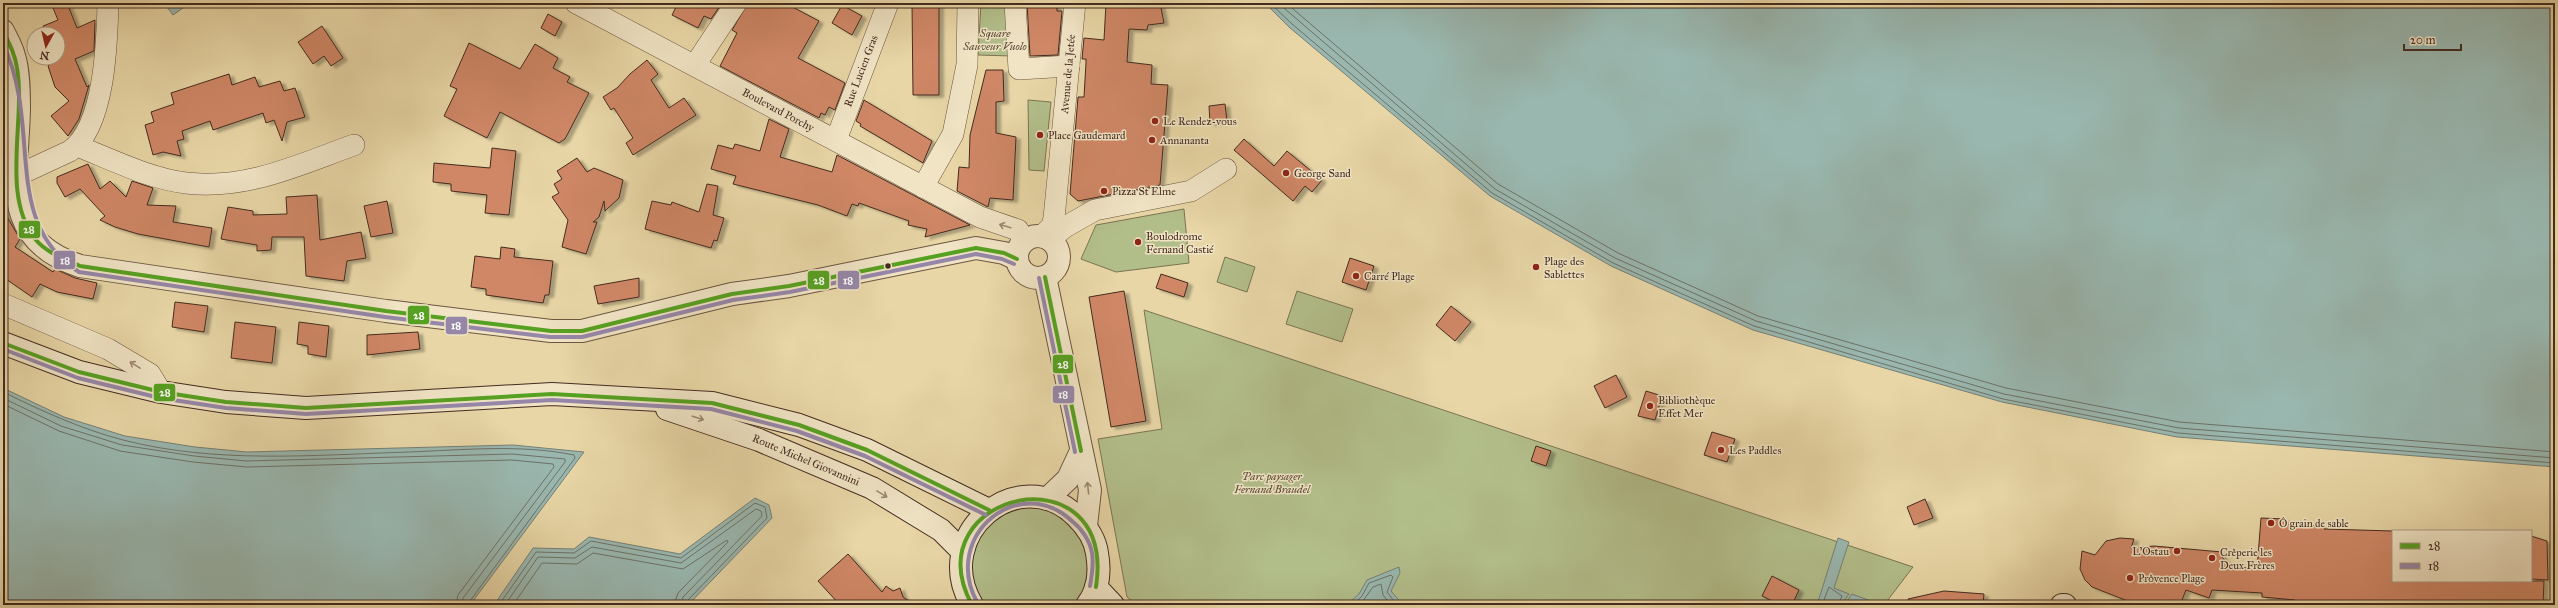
<svg xmlns="http://www.w3.org/2000/svg" width="2558" height="608" font-family="'IM FELL Great Primer',serif">
  <style>
    .green { fill: #b2be8a; stroke: #7b7454 }
    .water { fill: #99b7af; stroke: #777f75 }
    .lines { fill: none; stroke-linecap: round; stroke-linejoin: round }
    .shore { stroke: #6e7167; stroke-width: 1 }
    .building { fill: #cf8766; stroke: #442b1f; filter: url(#shadow) }
    .minor-casing { stroke: #6d5641; stroke-width: 22 }
    .tertiary-casing { stroke: #6d5641; stroke-width: 24 }
    .secondary-casing { stroke: #442b1f; stroke-width: 24 }
    .minor { stroke: #f0e4c5; stroke-width: 21 }
    .tertiary { stroke: #f0e4c5; stroke-width: 22 }
    .secondary { stroke: #f0e4c5; stroke-width: 22 }
    .bus-1-casing { stroke: #f0e4c5; stroke-width: 7 }
    .bus-2-casing { stroke: #f0e4c5; stroke-width: 7 }
    .bus-1 { stroke: #56a121; stroke-width: 4 }
    .bus-2 { stroke: #9687a9; stroke-width: 4 }
    .oneway { stroke: #9a8872 }
    .poi-dot { fill: #8f2418; stroke: #f0e4c5; stroke-width: 1.5 }
    .bus-dot { fill: #442b1f; stroke: #f0e4c5; stroke-width: 1.5 }
    .labels { text-anchor: middle; dominant-baseline: central; stroke-width: 3; stroke-linejoin: round; paint-order: stroke }
    .park-label { font-size: 11px; font-style: italic; fill: #5a4834; stroke: #f0e4c5 }
    .street-label { font-size: 11px; fill: #442b1f; stroke: #f0e4c5 }
    .poi-label { font-size: 11px; fill: #442b1f; stroke: #f0e4c5; text-anchor: start }
    .line-badge { stroke: #f0e4c5; stroke-width: 1.5 }
    .badge-label { font-size: 11px; text-anchor: middle; font-weight: bold; fill: #fff }
  </style>
  <defs>
    <filter id="shadow"><feDropShadow dx="4.5" dy="2.5" stdDeviation="1" flood-color="#0004"/></filter>
  </defs>
  <rect width="100%" height="100%" fill="#e8d6a6"/>
  <filter id="stains"><feTurbulence type="fractalNoise" baseFrequency=".005" numOctaves="4"/><feColorMatrix values="0 0 0 0 .2 0 0 0 0 .09 0 0 0 0 .02 0 0 0 .5 -.17"/></filter>
  <radialGradient id="worn" r=".72"><stop offset=".6" stop-color="#630" stop-opacity="0"/><stop offset="1" stop-color="#630" stop-opacity=".3"/></radialGradient>
  <!-- green -->
  <g class="green">
    <path d="M 981,3 L 1011,3 L 1012,56 L 978,55 Z"/>
    <path d="M 1028,100 L 1051,102 L 1044,171 L 1029,170 Z"/>
    <path d="M 1184,209 L 1189,263 L 1116,272 L 1081,259 L 1096,225 Z"/>
    <path d="M 1225,257 L 1255,267 L 1247,292 L 1217,282 Z"/>
    <path d="M 1297,291 L 1353,309 L 1342,342 L 1286,324 Z"/>
    <path d="M 1144,310 L 1913,567 L 1884,605 L 1137,605 L 1127,597 L 1098,439 L 1162,429 Z"/>
    <path d="M 1047,499 L 1096,545 L 1087,605 L 972,605 L 972,528 L 989,510 Z"/>
  </g>
  <!-- water -->
  <g class="water">
    <path d="M 164,3 L 190,3 L 173,15 Z"/>
    <path d="M 1265,3 L 2555,3 L 2555,467 L 2177,437 L 2002,402 L 1753,330 L 1611,266 L 1490,196 L 1289,27 Z"/>
    <path d="M 3,388 L 64,417 L 125,436 L 195,447 L 247,452 L 513,445 L 584,452 L 470,605 L 3,605 Z"/>
    <path d="M 755,498 L 769,505 L 772,518 L 688,605 L 494,605 L 533,548 L 574,549 L 589,537 L 680,554 Z"/>
    <path d="M 1838,538 L 1849,542 L 1834,588 L 1849,594 L 1841,605 L 1817,605 Z"/>
    <path d="M 1399,567 L 1400,573 L 1391,591 L 1403,605 L 1347,605 L 1359,594 L 1367,580 Z"/>
    <path d="M 1852,594 L 1879,604 L 1844,605 Z"/>
  </g>
  <g class="lines">
    <!-- shore -->
    <g class="shore">
      <path d="M 1270,3 L 1292,24 L 1492,193 L 1613,263 L 1754,326 L 2003,399 L 2178,433 L 2555,463"/>
      <path d="M 1278,3 L 1495,189 L 1615,258 L 1756,321 L 2004,394 L 2179,428 L 2555,458"/>
      <path d="M 1286,3 L 1498,184 L 1618,253 L 1758,316 L 2006,388 L 2179,422 L 2555,452"/>
      <path d="M 3,392 C 42,411 81,429 123,440 C 216,464 314,455 409,452 C 463,450 521,444 574,455 L 575,458 L 467,605"/>
      <path d="M 3,398 L 61,426 L 122,445 L 194,456 L 246,461 L 512,454 L 565,459 L 565,462 L 463,598 L 462,605"/>
      <path d="M 3,404 L 59,431 L 120,451 L 193,462 L 247,467 L 512,460 L 553,464 L 554,467 L 458,595 L 456,605"/>
      <path d="M 499,605 L 536,552 L 574,553 L 591,541 L 681,558 L 755,503 L 765,507 L 767,518 L 687,601 L 686,605"/>
      <path d="M 505,605 L 538,557 L 575,558 L 592,547 L 681,563 L 756,509 L 761,511 L 762,516 L 683,597 L 681,605"/>
      <path d="M 513,605 L 542,563 L 577,564 L 593,553 L 683,569 L 727,540 L 728,542 L 678,593 L 674,605"/>
      <path d="M 1353,605 L 1362,596 L 1369,583 L 1391,575 L 1393,577 L 1387,592 L 1397,605"/>
      <path d="M 1360,605 L 1373,587 L 1381,584 L 1383,595 L 1391,605"/>
      <path d="M 1822,605 L 1829,587 L 1842,596 L 1838,605"/>
    </g>
  </g>
  <!-- building -->
  <g class="building">
    <path d="M 51,3 L 67,3 L 77,28 L 95,20 L 94,51 L 75,59 L 87,87 L 89,85 L 79,119 L 68,136 L 51,116 L 69,101 L 55,87 L 48,66 L 58,58 L 58,34 L 46,34 L 43,26 L 58,20 Z"/>
    <path d="M 678,3 L 722,3 L 711,19 L 704,16 L 698,28 L 672,15 Z"/>
    <path d="M 748,3 L 785,3 L 819,21 L 798,58 L 845,83 L 835,110 L 829,107 L 825,115 L 821,113 L 819,118 L 720,66 L 737,33 L 732,30 Z"/>
    <path d="M 939,3 L 939,95 L 913,95 L 912,4 Z"/>
    <path d="M 1027,3 L 1057,3 L 1057,11 L 1062,11 L 1058,55 L 1030,56 Z"/>
    <path d="M 1106,3 L 1160,3 L 1164,23 L 1148,25 L 1147,30 L 1129,29 L 1127,62 L 1152,65 L 1151,84 L 1168,85 L 1160,185 L 1078,201 L 1070,194 L 1078,97 L 1084,97 L 1086,63 L 1086,59 L 1082,59 L 1084,38 L 1104,40 Z"/>
    <path d="M 842,5 L 862,16 L 852,35 L 832,23 Z"/>
    <path d="M 548,14 L 562,22 L 555,36 L 541,28 Z"/>
    <path d="M 322,26 L 343,58 L 331,66 L 324,56 L 313,64 L 298,42 Z"/>
    <path d="M 469,43 L 520,69 L 535,44 L 558,58 L 553,68 L 570,77 L 567,82 L 589,93 L 565,139 L 559,143 L 500,112 L 487,138 L 444,116 L 457,89 L 450,86 Z"/>
    <path d="M 647,60 L 658,74 L 651,80 L 669,108 L 684,98 L 696,115 L 633,155 L 626,143 L 633,138 L 614,108 L 611,110 L 603,97 L 617,88 L 630,74 Z"/>
    <path d="M 986,70 L 1003,70 L 1004,101 L 996,102 L 996,133 L 1016,137 L 1013,200 L 990,198 L 988,207 L 957,191 L 959,167 L 969,168 L 970,135 Z"/>
    <path d="M 229,74 L 232,85 L 255,77 L 259,87 L 280,81 L 284,91 L 295,88 L 305,117 L 287,122 L 282,141 L 274,120 L 266,123 L 263,113 L 213,130 L 210,121 L 182,131 L 184,139 L 177,141 L 181,156 L 163,152 L 153,155 L 145,125 L 154,122 L 151,112 L 174,104 L 171,93 Z"/>
    <path d="M 864,100 L 932,141 L 923,163 L 860,126 L 861,124 L 856,121 Z"/>
    <path d="M 1225,104 L 1227,121 L 1210,123 L 1209,106 Z"/>
    <path d="M 769,119 L 789,129 L 780,157 L 832,172 L 837,155 L 970,225 L 925,237 L 927,229 L 908,225 L 909,221 L 859,203 L 858,206 L 852,204 L 847,216 L 818,205 L 733,184 L 736,176 L 711,169 L 718,145 L 733,149 L 735,144 L 760,151 Z"/>
    <path d="M 1244,139 L 1274,166 L 1287,151 L 1322,180 L 1312,192 L 1305,186 L 1293,201 L 1234,150 Z"/>
    <path d="M 492,148 L 516,151 L 509,215 L 485,213 L 487,195 L 451,191 L 451,184 L 433,182 L 434,163 L 490,168 Z"/>
    <path d="M 577,158 L 587,172 L 594,168 L 623,180 L 619,198 L 605,211 L 604,201 L 599,217 L 593,222 L 597,222 L 586,254 L 562,247 L 568,220 L 552,197 L 559,193 L 554,184 L 562,179 L 557,171 Z"/>
    <path d="M 88,164 L 100,189 L 110,181 L 126,197 L 132,181 L 153,188 L 147,205 L 176,206 L 173,222 L 212,228 L 209,247 L 138,234 L 115,227 L 100,220 L 105,216 L 80,189 L 65,197 L 57,183 L 57,177 Z"/>
    <path d="M 707,184 L 718,186 L 713,215 L 724,218 L 717,241 L 714,240 L 711,248 L 645,229 L 652,201 L 671,205 L 672,202 L 699,212 Z"/>
    <path d="M 317,195 L 320,240 L 361,232 L 366,258 L 347,261 L 344,281 L 306,276 L 304,237 L 272,237 L 271,250 L 257,251 L 257,245 L 221,239 L 228,207 L 253,211 L 253,215 L 287,214 L 286,197 Z"/>
    <path d="M 387,201 L 393,233 L 371,237 L 364,206 Z"/>
    <path d="M 3,210 L 20,239 L 15,247 L 53,272 L 55,269 L 75,278 L 97,283 L 93,299 L 57,292 L 40,284 L 32,297 L 3,277 Z"/>
    <path d="M 501,247 L 515,249 L 514,257 L 553,261 L 549,295 L 545,295 L 543,303 L 486,295 L 486,289 L 471,287 L 475,256 L 500,259 Z"/>
    <path d="M 1350,258 L 1374,266 L 1366,290 L 1342,282 Z"/>
    <path d="M 1161,274 L 1188,283 L 1184,297 L 1156,288 Z"/>
    <path d="M 639,278 L 639,297 L 598,304 L 594,286 Z"/>
    <path d="M 1124,291 L 1146,421 L 1111,427 L 1089,297 Z"/>
    <path d="M 175,302 L 208,306 L 204,332 L 172,327 Z"/>
    <path d="M 1451,306 L 1471,322 L 1455,341 L 1436,325 Z"/>
    <path d="M 235,322 L 276,327 L 272,363 L 231,358 Z"/>
    <path d="M 299,322 L 329,326 L 326,357 L 308,354 L 308,346 L 297,344 Z"/>
    <path d="M 418,332 L 420,349 L 367,355 L 367,335 Z"/>
    <path d="M 1616,375 L 1627,397 L 1605,408 L 1594,386 Z"/>
    <path d="M 1646,391 L 1662,396 L 1655,420 L 1638,416 Z"/>
    <path d="M 1712,432 L 1735,439 L 1727,462 L 1704,455 Z"/>
    <path d="M 1536,446 L 1551,451 L 1546,466 L 1531,461 Z"/>
    <path d="M 1925,499 L 1933,518 L 1914,525 L 1907,507 Z"/>
    <path d="M 2261,518 L 2285,519 L 2285,524 L 2324,526 L 2324,529 L 2393,531 L 2393,581 L 2544,581 L 2543,605 L 2295,605 L 2295,600 L 2262,597 L 2262,593 L 2212,590 L 2209,598 L 2186,590 L 2180,605 L 2138,605 L 2092,587 L 2085,580 L 2080,569 L 2082,551 L 2095,555 L 2106,541 L 2120,538 L 2134,539 L 2131,548 L 2154,546 L 2222,552 L 2222,557 L 2229,566 L 2257,569 Z"/>
    <path d="M 2531,536 L 2547,541 L 2548,580 L 2531,579 Z"/>
    <path d="M 848,554 L 882,592 L 886,586 L 893,591 L 900,588 L 903,597 L 915,605 L 840,605 L 818,581 Z"/>
    <path d="M 1772,576 L 1799,590 L 1792,605 L 1781,605 L 1762,596 Z"/>
    <path d="M 1944,591 L 1984,594 L 1983,605 L 1909,605 L 1908,599 Z"/>
  </g>
  <g class="lines">
    <!-- minor casing -->
    <g class="minor-casing">
      <g id="minor">
        <path d="M 576,3 L 980,217 L 1018,230 L 1024,242"/>
        <path d="M 1015,3 L 1019,69 L 1069,66"/>
        <path d="M 695,65 L 736,3"/>
        <path d="M 836,140 L 888,3"/>
        <path d="M 77,146 C 111,159 150,179 186,183 C 247,190 298,165 354,145"/>
        <path d="M 14,177 L 70,151 C 105,127 107,42 108,3"/>
        <path d="M 923,187 L 953,134 L 967,65 L 968,3"/>
        <path d="M 1041,237 L 1052,226 L 1054,218 L 1075,3"/>
        <path d="M 1049,240 L 1065,227 L 1095,210 L 1191,191 L 1226,169"/>
        <path d="M 3,304 L 108,349 L 150,374 L 161,392"/>
      </g>
    </g>
    <!-- tertiary casing -->
    <g class="tertiary-casing">
      <g id="tertiary">
        <path d="M 3,31 C 7,39 12,47 14,56 C 19,71 19,94 19,110 C 17,178 0,240 80,266 L 386,311 L 551,331 L 582,331 L 732,294 L 789,286 L 976,248 L 1004,253 L 1017,259"/>
        <circle cx="1038" cy="257" r="21"/>
        <path d="M 1045,277 L 1090,490 L 1086,526"/>
        <path d="M 1047,499 L 1068,479 L 1081,451"/>
      </g>
    </g>
    <!-- secondary casing -->
    <g class="secondary-casing">
      <g id="secondary">
        <path d="M 3,343 L 79,372 L 161,392 L 226,402 L 306,408 L 552,394 L 712,403 L 799,425 L 867,450 L 989,510"/>
        <path d="M 667,409 L 759,440 L 872,488 L 941,530 L 962,551"/>
        <path d="M 1096,587 L 1113,605"/>
        <path d="M 972,605 C 930,535 1018,460 1076,516 C 1087,527 1095,538 1097,553 C 1100,570 1099,590 1087,605"/>
        <path d="M 2062,605 L 2065,605"/>
      </g>
    </g>
    <!-- minor -->
    <use href="#minor" class="minor"/>
    <!-- tertiary -->
    <use href="#tertiary" class="tertiary"/>
    <!-- secondary -->
    <use href="#secondary" class="secondary"/>
    <!-- bus-1 casing -->
    <g class="bus-1-casing">
      <g id="bus-1">
        <path d="M 3,31 C 9,43 15,54 17,68 C 26,121 0,196 36,240 C 47,253 65,259 80,266 L 386,311 L 551,331 L 582,331 L 732,294 L 789,286 L 976,248 L 1004,253 L 1017,259"/>
        <path d="M 1045,277 L 1081,451"/>
        <path d="M 3,343 L 79,372 L 161,392 L 226,402 L 306,408 L 552,394 L 712,403 L 799,425 L 867,450 L 989,510"/>
        <path d="M 972,605 C 911,491 1117,447 1096,587"/>
      </g>
    </g>
    <!-- bus-2 casing -->
    <g class="bus-2-casing">
      <g id="bus-2">
        <path d="M 3,44 C 43,127 0,222 79,272 L 385,317 L 550,337 L 582,337 L 733,300 L 790,292 L 976,254 L 1002,259 L 1014,264"/>
        <path d="M 1039,278 L 1075,452"/>
        <path d="M 3,349 L 78,378 L 160,398 L 226,408 L 306,414 L 552,400 L 711,409 L 797,431 L 865,456 L 986,515"/>
        <path d="M 977,602 C 941,535 1020,471 1073,522 C 1082,529 1090,541 1092,553 C 1094,564 1092,575 1090,586"/>
      </g>
    </g>
    <!-- bus-1 -->
    <use href="#bus-1" class="bus-1"/>
    <!-- bus-2 -->
    <use href="#bus-2" class="bus-2"/>
  </g>
  <!-- one-way arrows -->
  <defs><path id="oneway-shaft" d="M-6 0H5M1.5-3L5.5 0L1.5 3" fill="none" stroke-width="1.6" stroke-linecap="round" stroke-linejoin="round"/></defs>
  <g class="oneway">
    <use href="#oneway-shaft" transform="translate(1005 226) rotate(-163)"/>
    <use href="#oneway-shaft" transform="translate(135 365) rotate(-149)"/>
    <use href="#oneway-shaft" transform="translate(698 418) rotate(18)"/>
    <use href="#oneway-shaft" transform="translate(1088 488) rotate(-96)"/>
    <use href="#oneway-shaft" transform="translate(882 494) rotate(31)"/>
  </g>
  <!-- markers -->
  <g class="poi-dot">
    <circle cx="1155" cy="121" r="4"/>
    <circle cx="1040" cy="135" r="4"/>
    <circle cx="1152" cy="140" r="4"/>
    <circle cx="1286" cy="173" r="4"/>
    <circle cx="1104" cy="191" r="4"/>
    <circle cx="1138" cy="242" r="4"/>
    <circle cx="1536" cy="267" r="4"/>
    <circle cx="1356" cy="276" r="4"/>
    <circle cx="1650" cy="406" r="4"/>
    <circle cx="1721" cy="450" r="4"/>
    <circle cx="2271" cy="523" r="4"/>
    <circle cx="2177" cy="551" r="4"/>
    <circle cx="2212" cy="558" r="4"/>
    <circle cx="2130" cy="578" r="4"/>
  </g>
  <circle class="bus-dot" cx="888" cy="266" r="3.5"/>
  <g class="labels">
    <!-- park labels -->
    <g class="park-label">
      <text x="995" y="33">Square<tspan x="995" dy="13">Sauveur Vuolo</tspan></text>
      <text x="1272" y="476">Parc paysager<tspan x="1272" dy="13">Fernand Braudel</tspan></text>
    </g>
    <!-- street labels -->
    <g class="street-label">
      <text transform="translate(861 71) rotate(-69)">Rue Lucien Gras</text>
      <text transform="translate(1068 74) rotate(-85)">Avenue de la Jetée</text>
      <text transform="translate(778 110) rotate(28)">Boulevard Porchy</text>
      <text transform="translate(806 460) rotate(23)">Route Michel Giovannini</text>
    </g>
    <!-- poi labels -->
    <g class="poi-label">
      <text x="1163" y="121">Le Rendez-vous</text>
      <text x="1048" y="135">Place Gaudemard</text>
      <text x="1160" y="140">Annananta</text>
      <text x="1294" y="173">George Sand</text>
      <text x="1112" y="191">Pizza St Elme</text>
      <text x="1146" y="236">Boulodrome<tspan x="1146" dy="13">Fernand Castié</tspan></text>
      <text x="1544" y="261">Plage des<tspan x="1544" dy="13">Sablettes</tspan></text>
      <text x="1364" y="276">Carré Plage</text>
      <text x="1658" y="400">Bibliothèque<tspan x="1658" dy="13">Effet Mer</tspan></text>
      <text x="1729" y="450">Les Paddles</text>
      <text x="2279" y="523">Ô grain de sable</text>
      <text x="2169" y="551" text-anchor="end">L'Ostau</text>
      <text x="2220" y="552">Crêperie les<tspan x="2220" dy="13">Deux Frères</tspan></text>
      <text x="2138" y="578">Prôvence Plage</text>
    </g>
  </g>
  <g class="line-badge">
    <rect x="18" y="220" width="23" height="19" rx="4" fill="#56a121"/>
    <rect x="53" y="250" width="23" height="20" rx="4" fill="#9687a9"/>
    <rect x="807" y="270" width="23" height="20" rx="4" fill="#56a121"/>
    <rect x="837" y="270" width="23" height="20" rx="4" fill="#9687a9"/>
    <rect x="407" y="305" width="23" height="20" rx="4" fill="#56a121"/>
    <rect x="445" y="316" width="23" height="19" rx="4" fill="#9687a9"/>
    <rect x="1052" y="354" width="22" height="20" rx="4" fill="#56a121"/>
    <rect x="153" y="383" width="23" height="19" rx="4" fill="#56a121"/>
    <rect x="1052" y="385" width="23" height="19" rx="4" fill="#9687a9"/>
  </g>
  <g class="badge-label">
    <text x="29" y="233">28</text>
    <text x="65" y="264">18</text>
    <text x="819" y="284">28</text>
    <text x="848" y="284">18</text>
    <text x="419" y="319">28</text>
    <text x="456" y="329">18</text>
    <text x="1063" y="368">28</text>
    <text x="165" y="396">28</text>
    <text x="1063" y="398">18</text>
  </g>
  <!-- margin -->
  <rect width="2558" height="608" fill="none" stroke="#e8d6a6" stroke-width="16"/>
  <rect x="4" y="4" width="2550" height="600" fill="none" stroke="#442b1f" stroke-width="2"/>
  <rect x="8" y="8" width="2542" height="592" fill="none" stroke="#442b1f"/>
  <!-- legend -->
  <rect x="2392" y="530" width="140" height="52" fill="#f0e4c5" stroke="#ab9a83"/>
  <rect x="2400" y="543" width="20" height="6" fill="#56a121" stroke="#ab9a83"/>
  <text x="2428" y="550" font-size="12" fill="#442b1f">28</text>
  <rect x="2400" y="563" width="20" height="6" fill="#9687a9" stroke="#ab9a83"/>
  <text x="2428" y="570" font-size="12" fill="#442b1f">18</text>
  <!-- north arrow -->
  <g transform="translate(46 46) rotate(188)"><circle r="19" fill="#f0e4c5" stroke="#ab9a83"/>
  <path d="M0-3L7 15L0 10L-7 15Z" fill="#8f2418"/>
  <text y="-6" font-size="11" font-weight="bold" text-anchor="middle" fill="#442b1f">N</text>
  </g>
  <!-- scale -->
  <path d="M2404 44v6h57v-6" fill="none" stroke="#442b1f" stroke-width="2"/>
  <text x="2410" y="44" font-size="12" fill="#442b1f" stroke="#f0e4c5" stroke-width="3" paint-order="stroke">20 m</text>
  <rect width="100%" height="100%" filter="url(#stains)"/>
  <rect width="100%" height="100%" fill="url(#worn)"/>
</svg>
